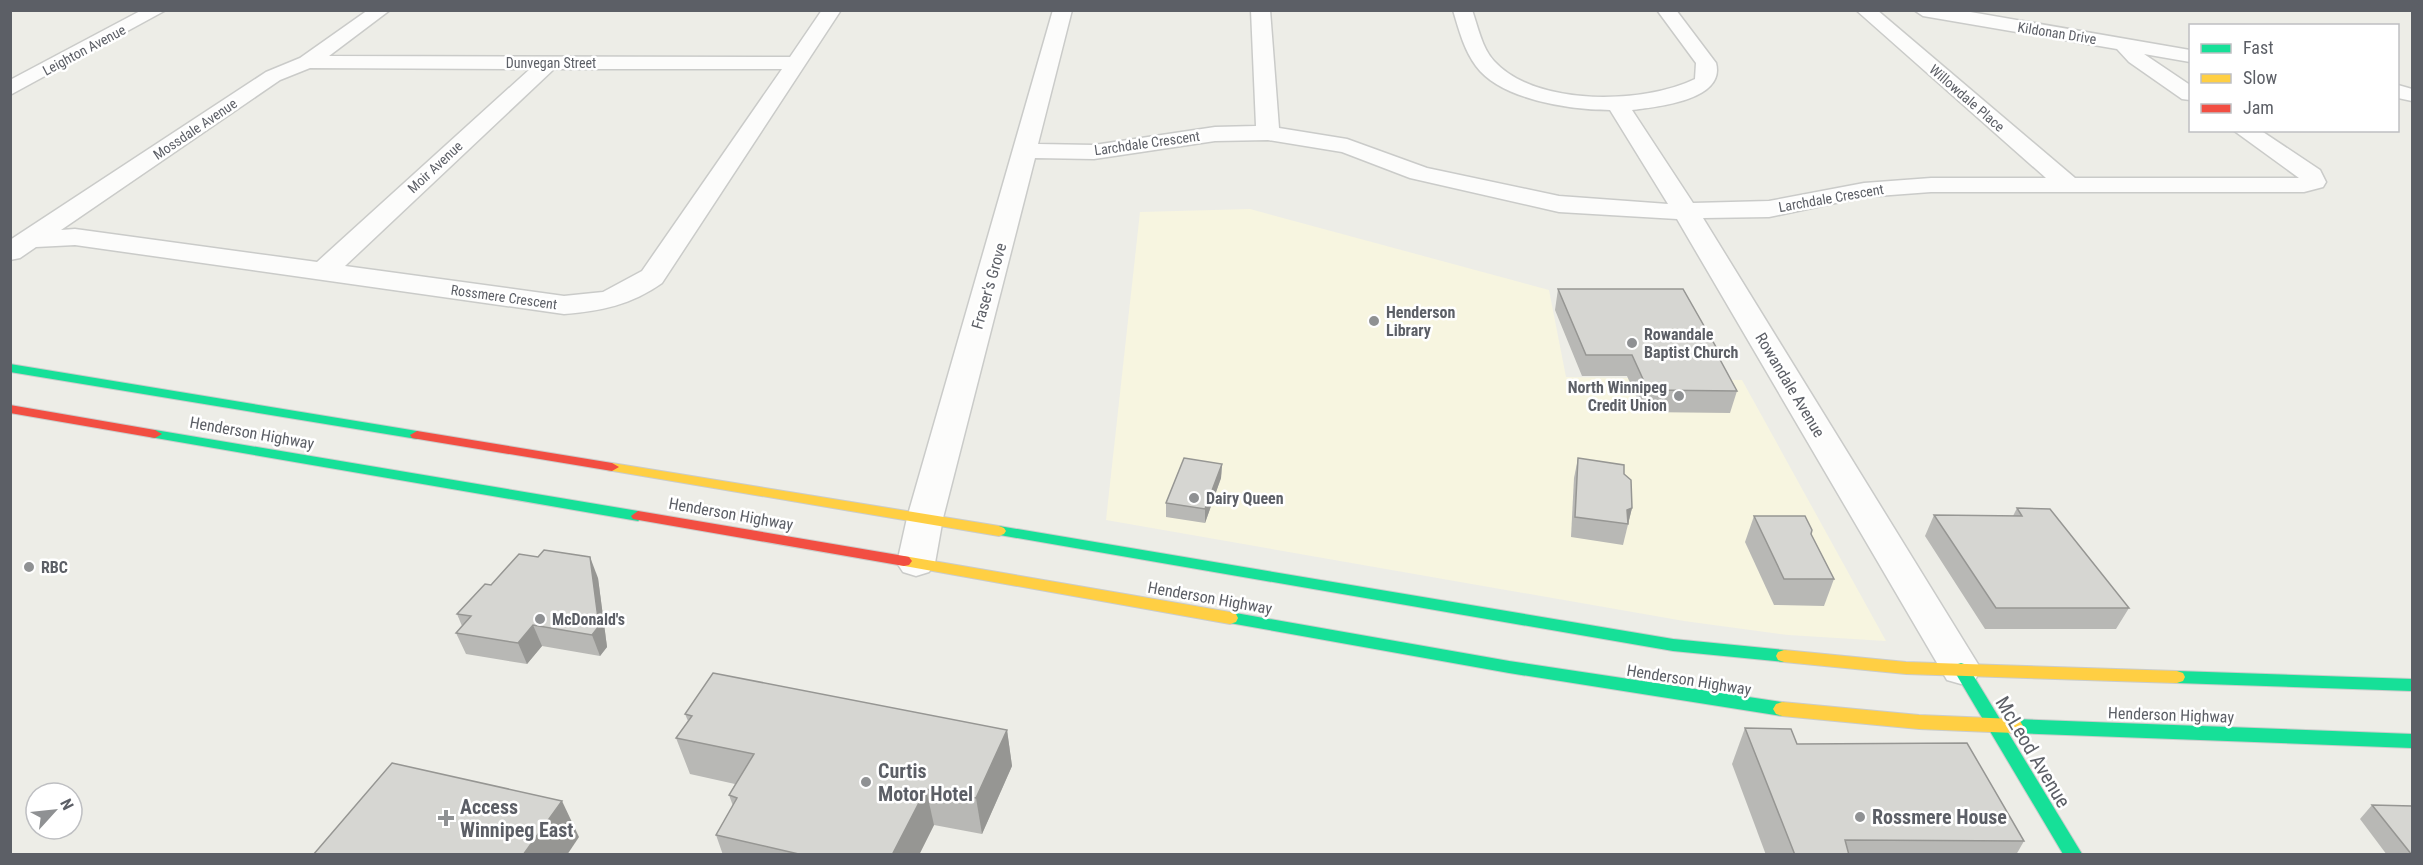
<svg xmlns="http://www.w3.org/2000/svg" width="2423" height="865" font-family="'Roboto Condensed',sans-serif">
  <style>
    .commercial { fill: #f7f5e0 }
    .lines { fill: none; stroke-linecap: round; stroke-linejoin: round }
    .street-casing { stroke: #cacbc9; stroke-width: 3 }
    .fast-casing { stroke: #cacccb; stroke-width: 2 }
    .slow-casing { stroke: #cacccb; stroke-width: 2 }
    .jam-casing { stroke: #cacccb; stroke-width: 2 }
    .street { fill: #fcfcfb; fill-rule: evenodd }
    .fast { fill: #16e098; fill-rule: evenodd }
    .slow { fill: #ffcf43; fill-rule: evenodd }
    .jam { fill: #f24e42; fill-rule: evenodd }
    .wall { fill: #b8b8b5 }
    .shaded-wall { fill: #969693 }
    .building { fill: #d6d6d2; stroke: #969693; stroke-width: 1.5 }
    .poi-dot { fill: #8f9193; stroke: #fff; stroke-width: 2 }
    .labels { text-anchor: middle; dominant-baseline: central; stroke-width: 5; stroke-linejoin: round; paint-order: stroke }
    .far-street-label { font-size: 14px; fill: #5c5f66; stroke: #fff }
    .street-label { font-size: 16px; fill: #5c5f66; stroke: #fff }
    .poi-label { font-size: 16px; font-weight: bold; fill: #5c5f66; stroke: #fff; text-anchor: start }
    .near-street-label { font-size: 20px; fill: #5c5f66; stroke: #fff }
    .near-poi-label { font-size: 20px; font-weight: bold; fill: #5c5f66; stroke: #fff; text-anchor: start }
  </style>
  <rect width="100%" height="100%" fill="#edede7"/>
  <!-- commercial -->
  <path class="commercial" d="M 1250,209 L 1549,290 L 1566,377 L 1742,380 L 1886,641 L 1788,635 L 1684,621 L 1106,520 L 1140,212 Z"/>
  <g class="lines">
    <!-- street casing -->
    <g class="street-casing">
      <g id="street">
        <path d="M 142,10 L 166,10 L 10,95 L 10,80 Z"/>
        <path d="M 368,10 L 390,10 L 329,56 L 790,57 L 822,10 L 841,10 L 662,283 C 631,305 601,311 564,314 L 75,245 L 36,247 L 20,258 L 10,260 L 10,240 L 266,72 L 300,58 ZM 310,68 L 530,69 L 317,262 L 75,229 L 61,230 L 280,80 ZM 554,69 L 782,69 L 642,271 L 603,292 L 564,296 L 345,266 Z"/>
        <path d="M 1053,10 L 1072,10 L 1038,144 L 1094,145 L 1215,127 L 1256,126 L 1251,10 L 1270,10 L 1279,128 L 1347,139 L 1427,168 L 1559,196 L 1668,204 L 1610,110 C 1571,110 1501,100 1476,66 C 1464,50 1459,30 1453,10 L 1472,10 C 1478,27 1482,48 1494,61 C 1536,107 1644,104 1695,79 L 1696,63 L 1657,10 L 1676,10 L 1716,63 C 1726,100 1657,107 1632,110 L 1693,203 L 1769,201 L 1864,183 L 1931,178 L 2046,178 L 1856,10 L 1877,10 L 2075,178 L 2299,178 L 2233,130 L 2260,130 L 2320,170 L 2326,182 L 2323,187 L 2304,192 L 1931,192 L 1864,197 L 1769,217 L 1703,218 L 1981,669 L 1975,680 L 1961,684 L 1947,680 L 1677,219 L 1559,212 L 1410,178 L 1342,152 L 1268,140 L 1215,141 L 1094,159 L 1035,158 L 943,518 L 935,563 L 929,572 L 916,576 L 903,572 L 897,563 L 907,518 Z"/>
        <path d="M 1914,10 L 1959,10 L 2190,50 L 2190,62 L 2144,54 L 2190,85 L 2190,100 L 2182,99 L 2129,62 L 2117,49 L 1923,16 Z"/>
        <path d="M 2398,85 L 2412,89 L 2412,101 L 2398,98 Z"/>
      </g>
    </g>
    <!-- fast casing -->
    <g class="fast-casing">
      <g id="fast">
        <path d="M 10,364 L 417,431 L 424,435 L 417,439 L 10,372 Z"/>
        <path d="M 155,430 L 638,511 L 645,516 L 638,521 L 150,437 L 148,434 L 150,431 Z"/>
        <path d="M 999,526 L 1673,639 L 1784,650 L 1790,652 L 1792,656 L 1790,660 L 1784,662 L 1673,651 L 994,534 L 992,531 L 994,528 Z"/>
        <path d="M 1230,612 L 1509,661 L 1782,702 L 1788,704 L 1791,709 L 1788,714 L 1782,716 L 1509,673 L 1224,622 L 1222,618 L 1224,614 Z"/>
        <path d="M 1961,663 L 1967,665 L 2082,854 L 2063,854 L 1953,669 L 1955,665 Z"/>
        <path d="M 2177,671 L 2412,679 L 2412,691 L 2177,683 L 2171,681 L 2169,677 L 2171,673 Z"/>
        <path d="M 2014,719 L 2412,734 L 2412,748 L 2014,733 L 2008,731 L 2005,726 L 2008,721 Z"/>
      </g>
    </g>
    <!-- slow casing -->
    <g class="slow-casing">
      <g id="slow">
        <path d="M 612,463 L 999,526 L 1004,528 L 1006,531 L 1004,534 L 999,536 L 607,470 L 605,467 L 607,464 Z"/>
        <path d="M 904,556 L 1230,612 L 1236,614 L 1238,618 L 1236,622 L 1230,624 L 899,565 L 896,561 L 899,557 Z"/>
        <path d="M 1784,650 L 1906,662 L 2177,671 L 2183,673 L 2185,677 L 2183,681 L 2177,683 L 1906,674 L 1784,662 L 1778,660 L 1776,656 L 1778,652 Z"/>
        <path d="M 1782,702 L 1919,715 L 2014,719 L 2020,721 L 2023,726 L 2020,731 L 2014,733 L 1919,729 L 1782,716 L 1776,714 L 1773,709 L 1776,704 Z"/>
      </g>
    </g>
    <!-- jam casing -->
    <g class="jam-casing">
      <g id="jam">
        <path d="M 10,405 L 155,430 L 162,434 L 155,438 L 10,413 Z"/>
        <path d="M 417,431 L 612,463 L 619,467 L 612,471 L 412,438 L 410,435 Z"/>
        <path d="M 638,511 L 904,556 L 909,557 L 912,561 L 909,565 L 904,566 L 633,519 L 631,516 Z"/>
      </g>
    </g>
    <!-- street -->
    <use href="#street" class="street"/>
    <!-- fast -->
    <use href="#fast" class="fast"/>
    <!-- slow -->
    <use href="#slow" class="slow"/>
    <!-- jam -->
    <use href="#jam" class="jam"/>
  </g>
  <!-- wall -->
  <g class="wall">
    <path d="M 1558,289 L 1720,354 L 1719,358 L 1737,391 L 1730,413 L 1643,412 L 1627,376 L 1582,376 L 1555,310 Z"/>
    <path d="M 1578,458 L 1624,474 L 1632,508 L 1623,545 L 1571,537 L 1574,478 Z"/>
    <path d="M 1222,464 L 1221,478 L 1205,523 L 1166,517 L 1166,503 Z"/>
    <path d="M 2017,508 L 2129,608 L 2116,629 L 1985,629 L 1925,536 L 1934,515 L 2013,516 Z"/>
    <path d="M 1754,516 L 1811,534 L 1834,579 L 1824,606 L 1774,605 L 1745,542 Z"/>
    <path d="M 598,578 L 607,647 L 600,656 L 542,646 L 527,664 L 466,654 L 456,633 L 462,626 L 457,614 L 491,585 Z"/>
    <path d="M 685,714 L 1007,730 L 1012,766 L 982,834 L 934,825 L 919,855 L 723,855 L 716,835 L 733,806 L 729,795 L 735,784 L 690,774 L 676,738 L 688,721 Z"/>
    <path d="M 1745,728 L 1797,744 L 2024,841 L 2016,855 L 1766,855 L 1732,764 Z"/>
    <path d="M 2372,805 L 2412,855 L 2387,855 L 2360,819 Z"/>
  </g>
  <!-- shaded-wall -->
  <g class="shaded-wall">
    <path d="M 1222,464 L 1221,478 L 1205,523 L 1205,509 Z"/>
    <path d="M 1632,508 L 1628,524 L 1627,510 Z"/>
    <path d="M 590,557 L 598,578 L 607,647 L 600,656 L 592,635 Z"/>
    <path d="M 533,625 L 542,646 L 527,664 L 518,643 Z"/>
    <path d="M 1007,730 L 1012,766 L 982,834 L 976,798 Z"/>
    <path d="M 926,789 L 934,825 L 919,855 L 892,855 Z"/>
    <path d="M 562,801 L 579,837 L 567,855 L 523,855 Z"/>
  </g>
  <!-- building -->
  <g class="building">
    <path d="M 1558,289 L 1683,289 L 1720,354 L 1717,354 L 1737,391 L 1648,390 L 1632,355 L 1586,355 Z"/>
    <path d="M 1184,458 L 1222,464 L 1205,509 L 1166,503 Z"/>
    <path d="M 1578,458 L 1624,465 L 1624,474 L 1631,480 L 1632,508 L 1627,510 L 1628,524 L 1575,517 Z"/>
    <path d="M 2017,508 L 2050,509 L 2129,608 L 1996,608 L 1934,515 L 2022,516 Z"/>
    <path d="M 1754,516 L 1805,516 L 1812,530 L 1811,534 L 1834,579 L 1784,579 Z"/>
    <path d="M 544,550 L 590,557 L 599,626 L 592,635 L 533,625 L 518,643 L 456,633 L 471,616 L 457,614 L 485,584 L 491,585 L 519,554 L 538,557 Z"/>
    <path d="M 713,673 L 1007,730 L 976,798 L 926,789 L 892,855 L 803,855 L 716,835 L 737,798 L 729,795 L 754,754 L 676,738 L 692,716 L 685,714 Z"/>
    <path d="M 1745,728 L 1791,729 L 1797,744 L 1967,743 L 2024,841 L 1845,840 L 1849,855 L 1795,855 Z"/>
    <path d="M 392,763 L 562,801 L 523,855 L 313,855 Z"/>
    <path d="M 2372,805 L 2412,806 L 2412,855 Z"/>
  </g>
  <!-- markers -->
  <g class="poi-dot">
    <circle cx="1374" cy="321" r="6"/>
    <circle cx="1632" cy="343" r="6"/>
    <circle cx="1679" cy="396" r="6"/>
    <circle cx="1194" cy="498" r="6"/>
    <circle cx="29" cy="567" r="6"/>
    <circle cx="540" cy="619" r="6"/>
    <circle cx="866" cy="782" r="6"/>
    <circle cx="1860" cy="817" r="6"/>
    <path d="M443 809h6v6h6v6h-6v6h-6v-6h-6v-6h6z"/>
  </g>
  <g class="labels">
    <!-- far-street labels -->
    <g class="far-street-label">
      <text transform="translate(2057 33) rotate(9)">Kildonan Drive</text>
      <text transform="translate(84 50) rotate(-28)">Leighton Avenue</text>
      <text x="551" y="63">Dunvegan Street</text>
      <text transform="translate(1967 98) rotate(41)">Willowdale Place</text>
      <text transform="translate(195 129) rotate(-34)">Mossdale Avenue</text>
      <text transform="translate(1147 143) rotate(-8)">Larchdale Crescent</text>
      <text transform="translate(435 167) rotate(-43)">Moir Avenue</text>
      <text transform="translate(1831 198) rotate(-10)">Larchdale Crescent</text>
      <text transform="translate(504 297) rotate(8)">Rossmere Crescent</text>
    </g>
    <!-- street labels -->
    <g class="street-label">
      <text transform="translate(989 286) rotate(-74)">Fraser's Grove</text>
      <text transform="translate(1790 385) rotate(59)">Rowandale Avenue</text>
      <text transform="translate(252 433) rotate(10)">Henderson Highway</text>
      <text transform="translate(731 514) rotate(10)">Henderson Highway</text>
      <text transform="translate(1210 598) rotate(10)">Henderson Highway</text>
      <text transform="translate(1689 680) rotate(9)">Henderson Highway</text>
      <text transform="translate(2171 715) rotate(2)">Henderson Highway</text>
    </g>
    <!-- poi labels -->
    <g class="poi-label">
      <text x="1386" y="312">Henderson<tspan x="1386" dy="18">Library</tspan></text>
      <text x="1644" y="334">Rowandale<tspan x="1644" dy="18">Baptist Church</tspan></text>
      <text x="1667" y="387" text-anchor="end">North Winnipeg<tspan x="1667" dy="18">Credit Union</tspan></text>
      <text x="1206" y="498">Dairy Queen</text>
      <text x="41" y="567">RBC</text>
      <text x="552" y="619">McDonald's</text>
    </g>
    <!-- near-street labels -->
    <g class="near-street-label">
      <text transform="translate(2033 752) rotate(59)">McLeod Avenue</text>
    </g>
    <!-- near-poi labels -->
    <g class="near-poi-label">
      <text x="878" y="771">Curtis<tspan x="878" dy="23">Motor Hotel</tspan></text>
      <text x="460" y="807">Access<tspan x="460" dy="23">Winnipeg East</tspan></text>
      <text x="1872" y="817">Rossmere House</text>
    </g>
  </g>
  <!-- border -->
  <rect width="2423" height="865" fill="none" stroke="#5c5f66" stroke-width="24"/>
  <!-- legend -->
  <rect x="2189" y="24" width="210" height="108" fill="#ffffff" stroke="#bebfc2" stroke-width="1.5"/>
  <rect x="2201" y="44" width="30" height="9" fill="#16e098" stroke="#bebfc2" stroke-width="1.5"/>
  <text x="2243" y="54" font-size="18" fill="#5c5f66">Fast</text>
  <rect x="2201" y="74" width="30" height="9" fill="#ffcf43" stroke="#bebfc2" stroke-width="1.5"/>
  <text x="2243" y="84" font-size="18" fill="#5c5f66">Slow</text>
  <rect x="2201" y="104" width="30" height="9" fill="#f24e42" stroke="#bebfc2" stroke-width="1.5"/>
  <text x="2243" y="114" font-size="18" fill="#5c5f66">Jam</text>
  <!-- north arrow -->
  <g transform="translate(54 811) rotate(63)"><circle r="28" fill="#ffffff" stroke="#bebfc2" stroke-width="1.5"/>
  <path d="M0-4.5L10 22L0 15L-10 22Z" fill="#8f9193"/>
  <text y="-9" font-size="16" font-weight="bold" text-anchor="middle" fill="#5c5f66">N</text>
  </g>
</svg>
